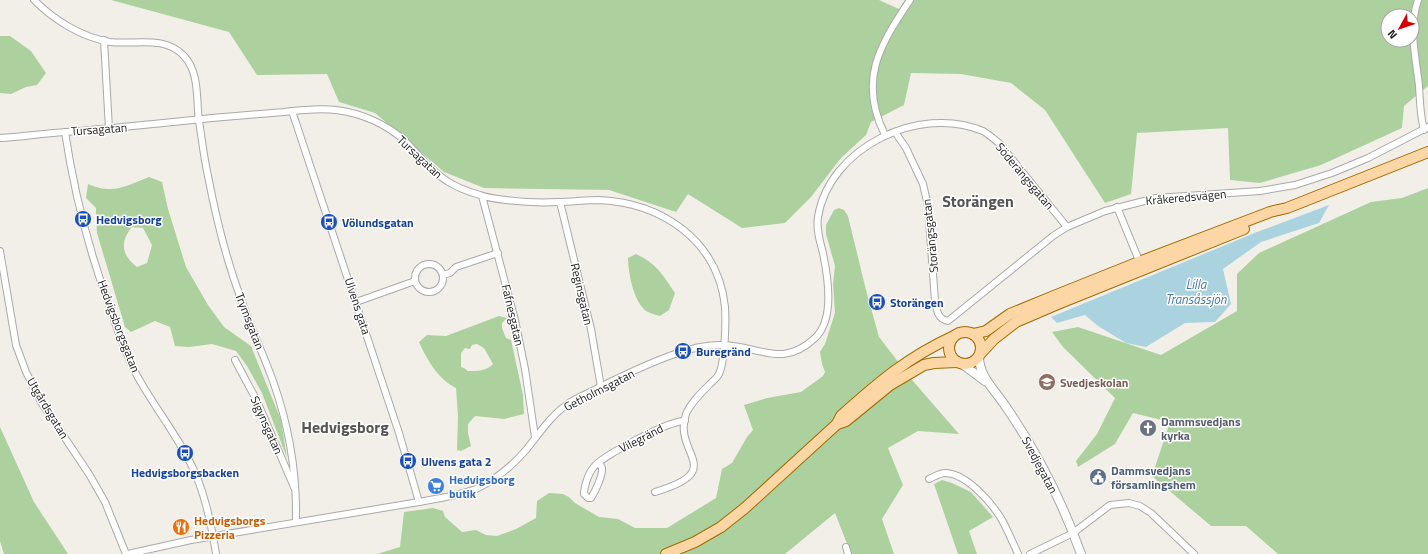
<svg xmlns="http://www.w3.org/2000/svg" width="1428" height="554" font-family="'Titillium Web',sans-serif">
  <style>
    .forest { fill: #add19e; fill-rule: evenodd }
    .water { fill: #aad3df }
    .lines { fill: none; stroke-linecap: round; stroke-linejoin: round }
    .minor-casing { stroke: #a9a9a9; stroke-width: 8 }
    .tertiary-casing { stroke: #a9a9a9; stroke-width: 10 }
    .primary-casing { stroke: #a06b00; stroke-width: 12 }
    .minor { stroke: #fff; stroke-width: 6 }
    .tertiary { stroke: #fff; stroke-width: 8 }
    .primary { stroke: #fcd6a4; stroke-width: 10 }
    .labels { text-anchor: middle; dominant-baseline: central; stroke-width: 3; stroke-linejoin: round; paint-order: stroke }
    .street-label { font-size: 12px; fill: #222; stroke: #fff }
    .transit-label { font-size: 12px; font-weight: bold; fill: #164399; stroke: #fff; text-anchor: start }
    .education-label { font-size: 12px; font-weight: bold; fill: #785e54; stroke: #fff; text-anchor: start }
    .worship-label { font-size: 12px; font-weight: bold; fill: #5b616d; stroke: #fff; text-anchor: start }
    .service-label { font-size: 12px; font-weight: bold; fill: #4e5e75; stroke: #fff; text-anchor: start }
    .shop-label { font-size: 12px; font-weight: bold; fill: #366cbe; stroke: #fff; text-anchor: start }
    .food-label { font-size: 12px; font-weight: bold; fill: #c56008; stroke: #fff; text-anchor: start }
    .water-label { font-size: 13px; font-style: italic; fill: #4a7aab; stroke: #fff }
    .district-label { font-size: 16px; font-weight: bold; fill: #555; stroke: #fff }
  </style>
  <rect width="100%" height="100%" fill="#f2efe9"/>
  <!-- forest -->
  <g class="forest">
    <path d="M 111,0 L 879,0 L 899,9 L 905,0 L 1428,0 L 1428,86 L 1404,106 L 1402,128 L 1321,165 L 1260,183 L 1230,180 L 1228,128 L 1137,133 L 1131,194 L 1105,203 L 1045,110 L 1011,83 L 961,74 L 911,73 L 904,105 L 871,122 L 866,135 L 841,158 L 811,197 L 785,223 L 742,228 L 688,194 L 676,212 L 609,190 L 484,188 L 444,172 L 375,113 L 339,102 L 327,74 L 257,75 L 229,32 ZM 1388,16 L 1412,16 L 1412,40 L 1388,40 Z"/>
    <path d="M 0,36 L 10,36 L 31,51 L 46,73 L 37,85 L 26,87 L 11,94 L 0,93 Z"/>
    <path d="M 149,177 L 162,182 L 168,209 L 186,267 L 208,305 L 224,327 L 251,346 L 281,420 L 287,458 L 262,393 L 247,366 L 236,351 L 212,344 L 189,347 L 175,346 L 170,327 L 155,321 L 131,332 L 125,327 L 97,233 L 96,218 L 96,208 L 86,198 L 88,184 C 114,195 125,186 149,177 ZM 132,227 L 143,228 L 152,245 L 147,263 L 137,267 C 121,255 120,242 132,227 Z"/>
    <path d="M 1428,188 L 1428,554 L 1278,554 L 1246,526 L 1211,526 L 1152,476 L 1170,422 L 1133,413 L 1115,444 L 1078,467 L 1076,461 L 1097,434 L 1115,398 L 1063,347 L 1052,332 L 1078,327 L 1161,355 L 1237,311 L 1237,274 L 1259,253 L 1371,202 L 1402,198 Z"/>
    <path d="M 839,208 L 844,210 L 848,216 L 866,290 L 879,337 L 913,381 L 959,434 L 918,431 L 888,448 L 903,485 L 882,519 L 894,554 L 851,554 L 835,513 L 785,554 L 377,554 L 400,547 L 404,512 L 433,508 L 443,511 L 445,517 L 462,532 L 476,530 L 486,535 L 497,536 L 516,529 L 536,518 L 537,501 L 549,493 L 563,494 L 569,497 L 575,503 L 599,517 L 618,519 L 635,528 L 667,528 L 716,498 L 722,469 L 732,463 L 747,437 L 753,430 L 744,405 L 767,398 L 801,392 L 823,376 L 825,372 L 822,364 L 820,352 L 825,344 L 835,313 L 833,284 L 835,266 L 826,234 L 826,225 L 834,210 Z"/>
    <path d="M 636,254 C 657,264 663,275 675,293 L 669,310 L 660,316 C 657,315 652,314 648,312 C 634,305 628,272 628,258 Z"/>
    <path d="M 499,316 L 507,318 L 502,323 L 502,328 L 506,338 L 511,340 L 523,395 L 524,414 L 504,419 L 475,416 L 468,424 L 468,433 L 471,446 L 461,451 L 457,450 L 458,417 L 456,388 C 438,379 427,360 419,342 L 427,335 L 446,336 ZM 477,344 L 484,348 L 493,364 C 487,371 477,371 468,371 L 464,368 L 461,367 L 461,353 L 465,348 L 470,349 L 472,345 Z"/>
    <path d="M 0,427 L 34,502 L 68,554 L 4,554 L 0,541 Z"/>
    <path d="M 942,480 L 952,483 L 971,492 L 993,517 L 969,531 L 977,554 L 958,554 L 934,484 Z"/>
  </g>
  <!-- water -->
  <path class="water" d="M 1329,205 L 1319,223 L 1261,242 L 1223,269 L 1231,304 L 1215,322 L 1185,323 L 1146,347 L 1126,343 L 1098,326 L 1085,315 L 1057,323 L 1051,317 L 1257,232 Z"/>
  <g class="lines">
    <!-- minor casing -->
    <g class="minor-casing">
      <g id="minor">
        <path d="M 34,0 C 54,20 81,37 110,42 C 135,45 165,35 184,56 C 200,73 196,100 199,121 C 202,140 204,158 208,176 C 216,218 226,259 241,299 C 250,327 263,353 273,381 C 289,426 297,474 296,522"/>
        <path d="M 1418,0 C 1408,29 1416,57 1419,86 C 1420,101 1420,115 1424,130"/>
        <path d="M 104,40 L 109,129"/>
        <path d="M 292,111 L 399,433 L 419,502"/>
        <path d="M 65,132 C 74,192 89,251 110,308 C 117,329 125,350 134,370 C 152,405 181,439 196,475 C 206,499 212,528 216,554"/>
        <path d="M 895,132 L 906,148 L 923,184 L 928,206 L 935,301 C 937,310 937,319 948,321 L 1053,236 L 1067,227 L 1105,211 L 1156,198 L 1260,191 L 1295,185 L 1332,173 L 1368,158 L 1428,127"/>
        <path d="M 885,135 C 858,81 879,46 910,0"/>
        <path d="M 0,138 C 22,137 45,133 67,132 C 116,128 164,123 212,118 C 236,116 260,114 284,112 C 301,110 319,108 336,110 C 361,113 387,124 406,142 C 419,155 431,171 447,181 C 456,187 469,192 480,195 C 488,198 497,199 506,200 C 523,202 540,203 557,202 C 571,202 585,200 599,200 C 663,203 718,241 725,307 C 726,322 725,361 719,374 C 717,378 715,379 712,382 C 703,391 691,402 686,414 C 672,454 729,470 655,492"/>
        <path d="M 482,196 L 515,320 L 525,369 L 535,437"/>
        <path d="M 560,202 L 591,329 L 601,387"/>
        <path d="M 1117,207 L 1140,263"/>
        <path d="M 0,251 L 16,345 L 26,372 L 41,402 L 89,474 L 105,502 L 126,554"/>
        <circle cx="429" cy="278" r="14"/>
        <path d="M 443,275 L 450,273 L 456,267 L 498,253"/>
        <path d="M 356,302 L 415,281"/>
        <path d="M 235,360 L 257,401 L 294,487"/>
        <path d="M 599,462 C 600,464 601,466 602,468 C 603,475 595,492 591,498 L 588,498 L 584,494 C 584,487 588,474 593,468 C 601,456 672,419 685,421"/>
        <path d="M 929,479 C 934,477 941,472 946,473 C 967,474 992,503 1002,520 C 1008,531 1013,543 1018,554"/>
        <path d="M 846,547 L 848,554"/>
        <path d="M 128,554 L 191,540 L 419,502 C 438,498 460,496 478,488 C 496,479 513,465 526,450 C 539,434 551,415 569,403 C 578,397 589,393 598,388 C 622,376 647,364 672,355 C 688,349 706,344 723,345 C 760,346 782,369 815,338 C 835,319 828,278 823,253 C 820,242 816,229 818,217 C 829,148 919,104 983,131 C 988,134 994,139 999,143 L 1067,227"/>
        <path d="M 1030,554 L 1073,533 L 1110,505 L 1129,503 L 1140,506 L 1151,513 L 1194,554"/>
      </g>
    </g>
    <!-- tertiary casing -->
    <g class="tertiary-casing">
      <g id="tertiary">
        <path d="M 979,356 C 979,376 993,388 1004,404 C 1036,450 1062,501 1081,554"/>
        <path d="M 962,364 L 985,381"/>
      </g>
    </g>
    <!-- primary casing -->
    <g class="primary-casing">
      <g id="primary">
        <circle cx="965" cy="348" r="16"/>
        <path d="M 973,334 L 986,331 L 1010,314 L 1054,296 L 1139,262 L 1270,212 L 1287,208 L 1428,152"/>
        <path d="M 980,354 L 994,339 L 1016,322 L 1058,304 L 1244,229"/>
        <path d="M 837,424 L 846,421 L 890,385 L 924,365 L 934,363 L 957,362"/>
        <path d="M 666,554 L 695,542 L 721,527 L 745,508 L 837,424 L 841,416 C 879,382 908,357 954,336"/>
      </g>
    </g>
    <!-- minor -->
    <use href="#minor" class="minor"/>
    <!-- tertiary -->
    <use href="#tertiary" class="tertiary"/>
    <!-- primary -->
    <use href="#primary" class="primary"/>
  </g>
  <!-- icons -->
  <defs>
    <g id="bus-disc" transform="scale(0.9)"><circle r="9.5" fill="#1a4fb4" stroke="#fff"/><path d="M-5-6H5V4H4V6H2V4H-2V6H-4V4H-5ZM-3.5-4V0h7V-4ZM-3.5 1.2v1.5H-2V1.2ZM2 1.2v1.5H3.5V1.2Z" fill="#fff"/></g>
    <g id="school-disc" transform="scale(0.9)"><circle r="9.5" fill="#8d6e63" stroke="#fff"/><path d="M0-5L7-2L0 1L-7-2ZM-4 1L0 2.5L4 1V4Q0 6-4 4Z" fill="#fff"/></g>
    <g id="church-disc" transform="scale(0.9)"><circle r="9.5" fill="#6b7280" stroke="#fff"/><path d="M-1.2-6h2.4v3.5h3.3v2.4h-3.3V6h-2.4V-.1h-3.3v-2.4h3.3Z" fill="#fff"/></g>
    <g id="civic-disc" transform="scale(0.9)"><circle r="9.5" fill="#5c6f8a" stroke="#fff"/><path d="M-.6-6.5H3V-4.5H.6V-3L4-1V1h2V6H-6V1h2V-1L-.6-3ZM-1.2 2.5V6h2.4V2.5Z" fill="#fff"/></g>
    <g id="supermarket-disc" transform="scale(0.9)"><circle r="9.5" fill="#3f7fe0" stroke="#fff"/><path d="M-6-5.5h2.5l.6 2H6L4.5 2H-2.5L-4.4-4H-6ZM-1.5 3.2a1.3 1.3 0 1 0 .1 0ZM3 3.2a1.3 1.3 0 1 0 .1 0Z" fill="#fff"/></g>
    <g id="restaurant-disc" transform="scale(0.9)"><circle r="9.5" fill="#e8710a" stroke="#fff"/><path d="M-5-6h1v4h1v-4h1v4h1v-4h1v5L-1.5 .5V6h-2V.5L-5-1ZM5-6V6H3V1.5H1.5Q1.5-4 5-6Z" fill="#fff"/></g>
  </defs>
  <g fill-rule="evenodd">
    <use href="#bus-disc" x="83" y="219"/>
    <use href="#bus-disc" x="329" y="222"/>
    <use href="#bus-disc" x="877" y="302"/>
    <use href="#bus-disc" x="683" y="351"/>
    <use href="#school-disc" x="1047" y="382"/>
    <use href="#church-disc" x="1148" y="428"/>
    <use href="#bus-disc" x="185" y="453"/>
    <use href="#bus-disc" x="408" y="461"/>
    <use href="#civic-disc" x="1098" y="477"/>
    <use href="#supermarket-disc" x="436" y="486"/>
    <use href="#restaurant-disc" x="181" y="527"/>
  </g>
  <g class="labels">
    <!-- street labels -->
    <g class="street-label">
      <text transform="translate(99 129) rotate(-4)">Tursagatan</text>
      <text transform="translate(420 157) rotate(43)">Tursagatan</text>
      <text transform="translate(1025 176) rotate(50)">Söderängsgatan</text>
      <text transform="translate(1186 197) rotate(-5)">Kråkeredsvägen</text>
      <text transform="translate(930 236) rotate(-96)">Storängsgatan</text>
      <text transform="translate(582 294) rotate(77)">Reginsgatan</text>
      <text transform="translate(358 306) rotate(72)">Ulvens gata</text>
      <text transform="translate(513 315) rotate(77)">Fafnesgatan</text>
      <text transform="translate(250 321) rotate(69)">Trymsgatan</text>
      <text transform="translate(119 326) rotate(69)">Hedvigsborgsgatan</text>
      <text transform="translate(599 390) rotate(-27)">Getholmsgatan</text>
      <text transform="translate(48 408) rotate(59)">Utgårdsgatan</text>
      <text transform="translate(267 425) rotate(66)">Sigynsgatan</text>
      <text transform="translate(641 438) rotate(-27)">Vilegränd</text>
      <text transform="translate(1040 465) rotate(62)">Svedjegatan</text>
    </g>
    <!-- transit labels -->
    <g class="transit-label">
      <text x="96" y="219">Hedvigsborg</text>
      <text x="342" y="222">Völundsgatan</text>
      <text x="890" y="302">Storängen</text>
      <text x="696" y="351">Buregränd</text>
      <text x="421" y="461">Ulvens gata 2</text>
      <text x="185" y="472" text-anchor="middle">Hedvigsborgsbacken</text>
    </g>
    <!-- education labels -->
    <g class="education-label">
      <text x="1060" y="382">Svedjeskolan</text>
    </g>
    <!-- worship labels -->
    <g class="worship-label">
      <text x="1161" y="421">Dammsvedjans<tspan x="1161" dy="14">kyrka</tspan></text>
    </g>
    <!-- service labels -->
    <g class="service-label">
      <text x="1111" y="470">Dammsvedjans<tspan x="1111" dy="14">församlingshem</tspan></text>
    </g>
    <!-- shop labels -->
    <g class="shop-label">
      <text x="449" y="479">Hedvigsborg<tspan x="449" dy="14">butik</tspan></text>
    </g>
    <!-- food labels -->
    <g class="food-label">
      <text x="194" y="520">Hedvigsborgs<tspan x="194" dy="14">Pizzeria</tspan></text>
    </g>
    <!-- water labels -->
    <g class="water-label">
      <text x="1196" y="284">Lilla<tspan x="1196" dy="15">Transåssjön</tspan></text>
    </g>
    <!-- district labels -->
    <g class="district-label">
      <text x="978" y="201">Storängen</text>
      <text x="345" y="427">Hedvigsborg</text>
    </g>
  </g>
  <!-- north arrow -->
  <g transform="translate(1400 28) rotate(230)"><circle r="19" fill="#ffffff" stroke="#a7a7a7"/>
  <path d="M0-3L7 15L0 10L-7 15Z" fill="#d40000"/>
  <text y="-6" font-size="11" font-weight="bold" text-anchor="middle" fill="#222222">N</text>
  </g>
</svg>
